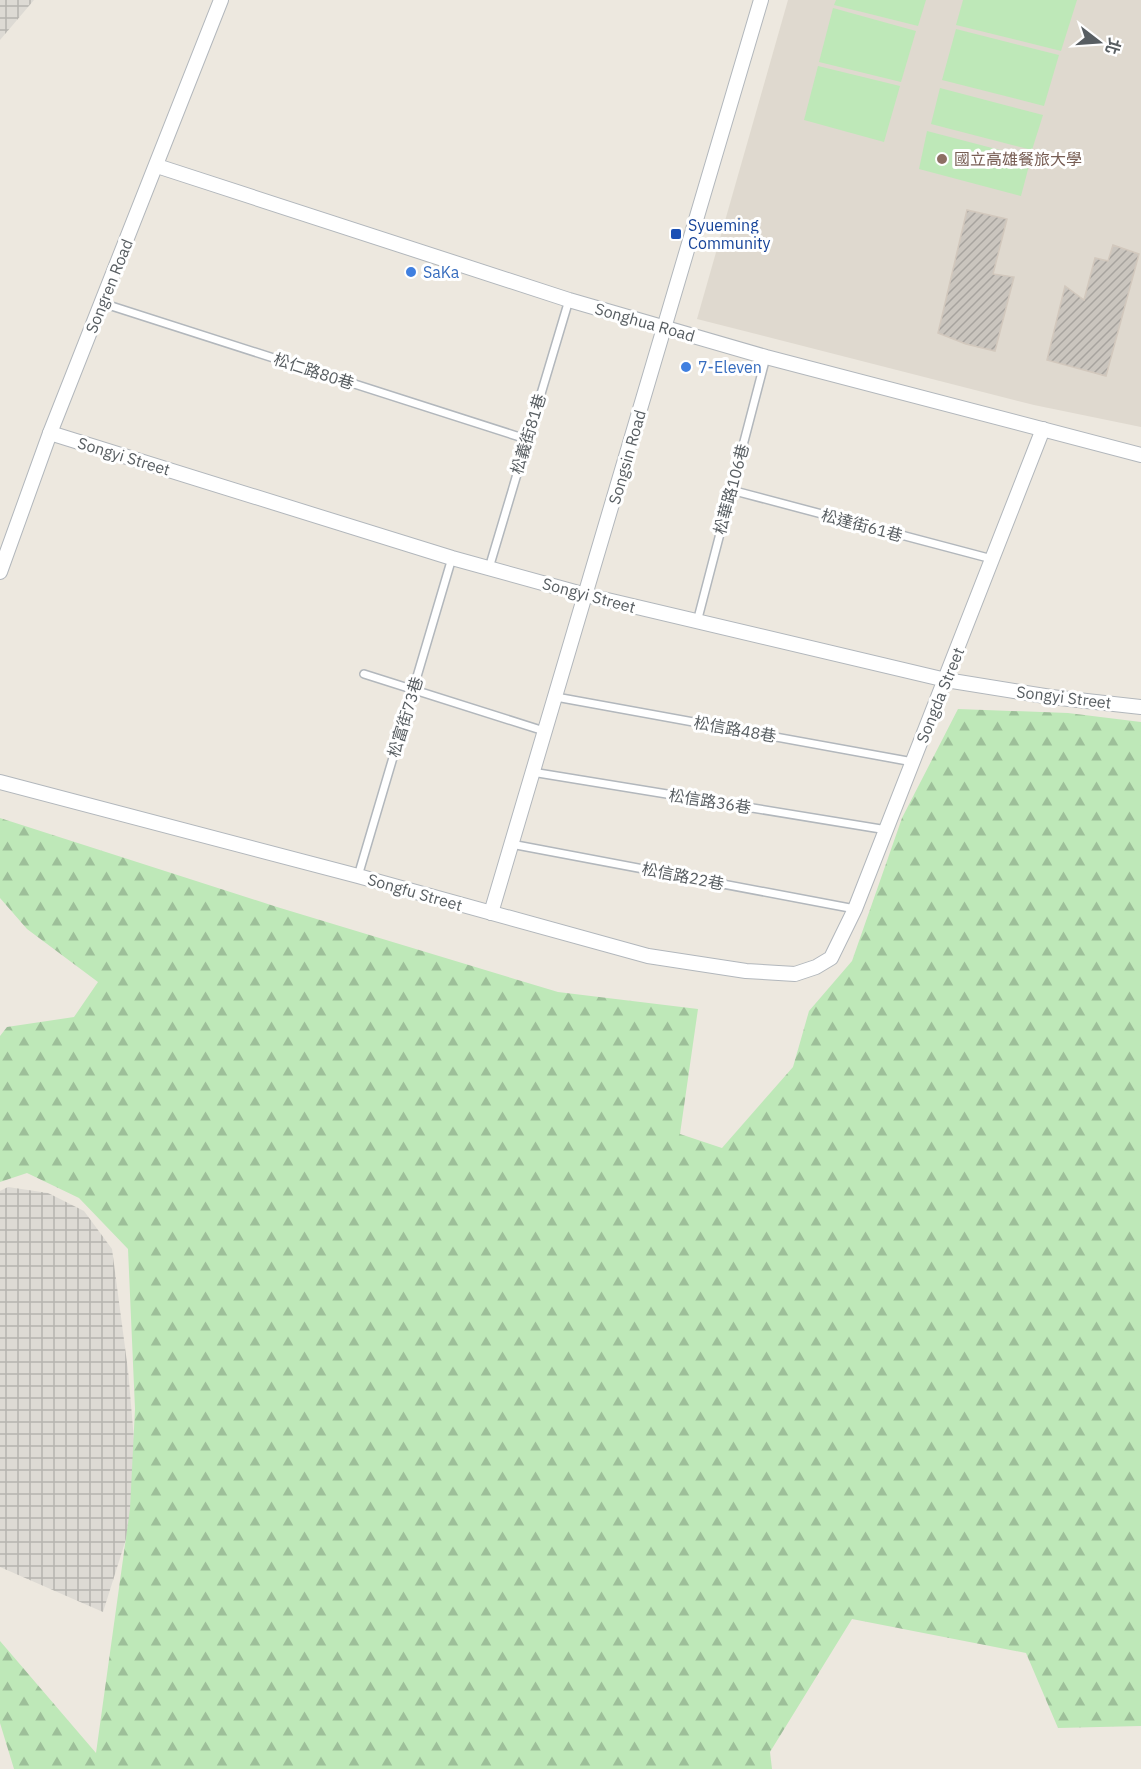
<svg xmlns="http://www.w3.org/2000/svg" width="1141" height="1769" font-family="'IBM Plex Sans','Noto Sans TC',sans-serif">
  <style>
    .industrial { fill: url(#industrial-grid) }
    .education { fill: #dfd9cf }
    .forest { fill: url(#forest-firs) }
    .pitch { fill: #bee8b8 }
    .building { fill: url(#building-hatch); stroke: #d2c8bd; stroke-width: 1.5 }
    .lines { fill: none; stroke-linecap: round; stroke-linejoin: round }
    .service-casing { stroke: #b2b7bc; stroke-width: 10 }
    .minor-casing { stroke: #b2b7bc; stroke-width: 16 }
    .service { stroke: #fff; stroke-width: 7 }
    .minor { stroke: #fff; stroke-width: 14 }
    .education-dot { fill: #8d6e63; stroke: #fff; stroke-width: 2 }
    .transit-dot { fill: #1a4fb4; stroke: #fff; stroke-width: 2 }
    .shop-dot { fill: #3f7fe0; stroke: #fff; stroke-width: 2 }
    .labels { text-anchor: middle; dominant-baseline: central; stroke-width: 6; stroke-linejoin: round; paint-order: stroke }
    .education-label { font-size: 16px; fill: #785e54; stroke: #fff; text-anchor: start }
    .transit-label { font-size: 16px; fill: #164399; stroke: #fff; text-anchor: start }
    .shop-label { font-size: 16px; fill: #366cbe; stroke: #fff; text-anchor: start }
    .street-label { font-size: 16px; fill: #585e62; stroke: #fff }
  </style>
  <defs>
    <pattern id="industrial-grid" width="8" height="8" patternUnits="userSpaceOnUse" patternTransform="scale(1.5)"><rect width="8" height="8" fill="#dddad4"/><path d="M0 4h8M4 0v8" fill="none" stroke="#b6b4af"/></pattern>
    <pattern id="forest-firs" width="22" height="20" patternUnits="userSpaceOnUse" patternTransform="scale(1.5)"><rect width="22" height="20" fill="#bee8b8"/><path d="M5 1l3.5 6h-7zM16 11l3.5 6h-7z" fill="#9dbf99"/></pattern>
    <pattern id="building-hatch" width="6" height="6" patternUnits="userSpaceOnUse" patternTransform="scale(1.5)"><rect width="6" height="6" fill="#cac5be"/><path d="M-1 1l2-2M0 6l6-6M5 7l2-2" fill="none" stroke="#a7a39e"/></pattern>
  </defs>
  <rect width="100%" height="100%" fill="#ede8df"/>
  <!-- industrial -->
  <g class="industrial">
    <path d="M 0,0 L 34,0 L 0,40 Z"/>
    <path d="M 8,1187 L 48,1193 L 84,1211 L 112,1249 L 128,1370 L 139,1498 L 103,1612 L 0,1567 L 0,1191 Z"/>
  </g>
  <!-- education -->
  <path class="education" d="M 788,0 L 1141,0 L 1141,427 L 1034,405 L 697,319 Z"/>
  <!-- forest -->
  <path class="forest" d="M 958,709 L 1068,713 L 1141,722 L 1141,1726 L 1058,1728 L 1026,1653 L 852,1619 L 770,1752 L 772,1769 L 14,1769 L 0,1723 L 0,1641 L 96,1753 L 130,1509 L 135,1409 L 128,1249 L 79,1198 L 27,1173 L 0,1182 L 0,1036 L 7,1027 L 74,1017 L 98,982 L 27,929 L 0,898 L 0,818 L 277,907 L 558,992 L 698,1009 L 680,1134 L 722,1148 L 793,1067 L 809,1011 L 852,961 L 902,818 Z"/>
  <!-- pitch -->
  <g class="pitch">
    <path d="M 836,0 L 926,0 L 918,26 L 834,5 Z"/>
    <path d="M 963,0 L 1077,0 L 1061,51 L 956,25 Z"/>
    <path d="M 833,8 L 916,31 L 901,82 L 819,62 Z"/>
    <path d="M 956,29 L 1059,55 L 1044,106 L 942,80 Z"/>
    <path d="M 818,66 L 900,86 L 884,142 L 804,120 Z"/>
    <path d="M 940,88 L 1043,115 L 1032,150 L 931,124 Z"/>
    <path d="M 927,131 L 1031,158 L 1021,196 L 919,169 Z"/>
  </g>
  <!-- building -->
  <g class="building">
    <path d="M 967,210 L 1007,219 L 993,274 L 1014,277 L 995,351 L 966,344 L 938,333 Z"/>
    <path d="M 1113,245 L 1139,254 L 1106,376 L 1047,360 L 1065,286 L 1084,300 L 1095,258 L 1108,261 Z"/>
  </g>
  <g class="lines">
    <!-- service casing -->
    <g class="service-casing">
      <g id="service">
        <path d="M 102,303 L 526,439"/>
        <path d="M 731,490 L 992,559"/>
        <path d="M 489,568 L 569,300"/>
        <path d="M 697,622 L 766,357"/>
        <path d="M 364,674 L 544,731"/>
        <path d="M 556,697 L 913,762"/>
        <path d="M 532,772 L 887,830"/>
        <path d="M 511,844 L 855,909"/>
        <path d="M 358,876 L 452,558"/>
      </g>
    </g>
    <!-- minor casing -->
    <g class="minor-casing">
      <g id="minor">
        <path d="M 157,166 L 569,300 L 766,357 L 1141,455"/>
        <path d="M 50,433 L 452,558 L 586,595 L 946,680 L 1051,697 L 1141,707"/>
        <path d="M 0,572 L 50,433 L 221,0"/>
        <path d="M 0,782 L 358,876 L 648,956 L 746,971 L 795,974 L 816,967 L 831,958 L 855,909 L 1043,429"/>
        <path d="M 491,913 L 761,0"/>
      </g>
    </g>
    <!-- service -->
    <use href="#service" class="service"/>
    <!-- minor -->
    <use href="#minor" class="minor"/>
  </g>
  <!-- markers -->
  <circle class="education-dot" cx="942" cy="159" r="6"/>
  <rect class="transit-dot" x="670" y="228" width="12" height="12" rx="3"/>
  <g class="shop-dot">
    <circle cx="411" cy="272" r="6"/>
    <circle cx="686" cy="367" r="6"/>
  </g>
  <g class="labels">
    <!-- education labels -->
    <g class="education-label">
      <text x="954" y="159">國立高雄餐旅大學</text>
    </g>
    <!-- transit labels -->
    <g class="transit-label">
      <text x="688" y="225">Syueming<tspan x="688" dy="18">Community</tspan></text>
    </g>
    <!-- shop labels -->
    <g class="shop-label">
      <text x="423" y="272">SaKa</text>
      <text x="698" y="367">7-Eleven</text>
    </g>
    <!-- street labels -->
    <g class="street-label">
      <text transform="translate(109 286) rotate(-68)">Songren Road</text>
      <text transform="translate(645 322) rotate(16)">Songhua Road</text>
      <text transform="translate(314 371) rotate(18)">松仁路80巷</text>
      <text transform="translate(528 434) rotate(-73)">松義街81巷</text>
      <text transform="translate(124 456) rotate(17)">Songyi Street</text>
      <text transform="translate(627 457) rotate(-74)">Songsin Road</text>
      <text transform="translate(731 489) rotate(-75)">松華路106巷</text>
      <text transform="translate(862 525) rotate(15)">松達街61巷</text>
      <text transform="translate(589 595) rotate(15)">Songyi Street</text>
      <text transform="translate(940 695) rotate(-68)">Songda Street</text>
      <text transform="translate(1064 697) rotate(7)">Songyi Street</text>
      <text transform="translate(405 717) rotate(-73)">松富街73巷</text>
      <text transform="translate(735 729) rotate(10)">松信路48巷</text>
      <text transform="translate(710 801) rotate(9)">松信路36巷</text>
      <text transform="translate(683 876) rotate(11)">松信路22巷</text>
      <text transform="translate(415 892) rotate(16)">Songfu Street</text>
    </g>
  </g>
  <!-- north arrow -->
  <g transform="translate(1099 42) rotate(107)" stroke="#ffffff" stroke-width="4.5" paint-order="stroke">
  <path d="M0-4.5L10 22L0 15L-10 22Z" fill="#585e62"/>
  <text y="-9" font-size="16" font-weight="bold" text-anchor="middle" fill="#585e62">北</text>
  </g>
</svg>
